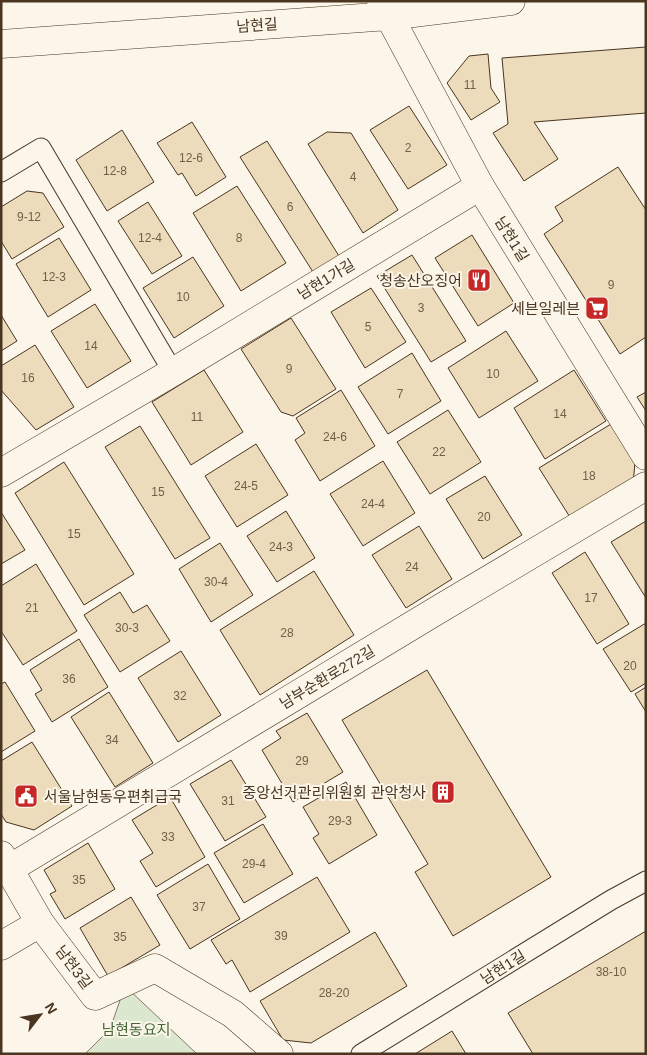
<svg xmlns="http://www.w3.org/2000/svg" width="647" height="1055" font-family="Arial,'Noto Sans KR',sans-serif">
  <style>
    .green { fill: #dce7d0; stroke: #887966 }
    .building { fill: #ecdcbc; stroke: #4a3520 }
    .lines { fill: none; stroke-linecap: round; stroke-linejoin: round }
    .lane-casing { stroke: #4a3520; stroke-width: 21 }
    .street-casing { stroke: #4a3520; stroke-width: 29 }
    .secondary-casing { stroke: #4a3520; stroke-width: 29 }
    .lane { stroke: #fbf6e9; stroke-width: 19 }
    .street { stroke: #fbf6e9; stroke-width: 28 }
    .secondary { stroke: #fbf6e9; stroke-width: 28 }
    .labels { text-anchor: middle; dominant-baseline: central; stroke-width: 4; stroke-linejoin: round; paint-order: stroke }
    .number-label { font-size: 12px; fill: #725f47 }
    .street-label { font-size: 15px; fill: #4a3520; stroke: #fbf6e9 }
    .poi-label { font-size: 15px; fill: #4a3520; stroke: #fbf6e9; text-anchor: end }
    .park-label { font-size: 15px; fill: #436837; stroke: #fbf6e9 }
  </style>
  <rect width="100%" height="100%" fill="#fbf6e9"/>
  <!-- green -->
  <path class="green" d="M 125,986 L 197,1054 L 85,1054 L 110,1029 Z"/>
  <!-- building -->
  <g class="building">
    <path d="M 646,47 L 646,113 L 534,122 L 558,159 L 524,181 L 493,133 L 508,124 L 502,58 Z"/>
    <path d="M 488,54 L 491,88 L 500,102 L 471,120 L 447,83 L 469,56 Z"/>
    <path d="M 409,106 L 447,165 L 408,189 L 370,130 Z"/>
    <path d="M 192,122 L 226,177 L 196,196 L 182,173 L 178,175 L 157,143 Z"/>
    <path d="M 122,130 L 154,182 L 107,211 L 76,160 Z"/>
    <path d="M 327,132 L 351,133 L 398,210 L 363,233 L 308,144 Z"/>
    <path d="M 267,141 L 339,256 L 313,272 L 240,157 Z"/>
    <path d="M 618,167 L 646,210 L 646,337 L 620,354 L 544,234 L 563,221 L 555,207 Z"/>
    <path d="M 237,186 L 286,263 L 241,291 L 193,213 Z"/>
    <path d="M 27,191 L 43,193 L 64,227 L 12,259 L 1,241 L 1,207 Z"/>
    <path d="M 148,202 L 182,256 L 152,274 L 118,221 Z"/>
    <path d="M 472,235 L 514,303 L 478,326 L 435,258 Z"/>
    <path d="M 59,238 L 91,290 L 48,317 L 16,264 Z"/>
    <path d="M 412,255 L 466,341 L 431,362 L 377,276 Z"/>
    <path d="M 193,257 L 224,306 L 174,338 L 143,288 Z"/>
    <path d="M 371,288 L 406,342 L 365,368 L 331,312 Z"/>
    <path d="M 95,304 L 131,361 L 87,388 L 51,331 Z"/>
    <path d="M 1,315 L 17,341 L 1,351 Z"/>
    <path d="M 291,318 L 336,389 L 293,416 L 281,412 L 241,349 Z"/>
    <path d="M 506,331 L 538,381 L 479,418 L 448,368 Z"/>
    <path d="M 35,345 L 74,407 L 36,430 L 1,390 L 1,366 Z"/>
    <path d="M 412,353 L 441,401 L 388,434 L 358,387 Z"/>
    <path d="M 204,370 L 243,432 L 191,465 L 152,402 Z"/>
    <path d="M 574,370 L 606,421 L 545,459 L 514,408 Z"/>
    <path d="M 341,390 L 375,446 L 320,481 L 295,440 L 305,433 L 296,418 Z"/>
    <path d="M 646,392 L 646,411 L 637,397 Z"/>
    <path d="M 448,410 L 481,462 L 430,494 L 397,442 Z"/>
    <path d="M 611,424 L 635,462 L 633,485 L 573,522 L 539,468 Z"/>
    <path d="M 140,426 L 210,538 L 175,559 L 105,447 Z"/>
    <path d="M 256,444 L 288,495 L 237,527 L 205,476 Z"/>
    <path d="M 383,461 L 415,513 L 363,546 L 330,494 Z"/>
    <path d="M 64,462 L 134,574 L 84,605 L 15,493 Z"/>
    <path d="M 485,476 L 522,535 L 483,559 L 446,499 Z"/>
    <path d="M 286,511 L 315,558 L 277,582 L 247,536 Z"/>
    <path d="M 1,512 L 25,550 L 1,564 Z"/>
    <path d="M 646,521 L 646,598 L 611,542 Z"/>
    <path d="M 419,526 L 452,579 L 406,608 L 372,555 Z"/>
    <path d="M 220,543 L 253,595 L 211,622 L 179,569 Z"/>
    <path d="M 585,552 L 629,624 L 597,644 L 552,573 Z"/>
    <path d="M 36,564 L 77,631 L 23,665 L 1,631 L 1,586 Z"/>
    <path d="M 314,571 L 354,635 L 260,695 L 220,630 Z"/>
    <path d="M 120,592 L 133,613 L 147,605 L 170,641 L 120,672 L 84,615 Z"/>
    <path d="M 646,623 L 646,683 L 631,692 L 603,649 Z"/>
    <path d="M 79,639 L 108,687 L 52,722 L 35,694 L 42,690 L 30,670 Z"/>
    <path d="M 181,651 L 221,715 L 178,742 L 138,678 Z"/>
    <path d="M 427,670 L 551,877 L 453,936 L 415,872 L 428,864 L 342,720 Z"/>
    <path d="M 5,682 L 35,731 L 1,752 L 1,684 Z"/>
    <path d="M 646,687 L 646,712 L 635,694 Z"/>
    <path d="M 109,692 L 153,763 L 115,787 L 71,717 Z"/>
    <path d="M 307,713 L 343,772 L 293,802 L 262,750 L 281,738 L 276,731 Z"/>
    <path d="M 32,742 L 72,806 L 34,830 L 6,822 L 1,814 L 1,761 Z"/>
    <path d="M 231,760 L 266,817 L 225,841 L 190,784 Z"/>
    <path d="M 346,782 L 377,835 L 329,864 L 313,838 L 319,834 L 303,807 Z"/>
    <path d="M 170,797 L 205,857 L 156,887 L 140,861 L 153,853 L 132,820 Z"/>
    <path d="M 263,824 L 293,874 L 244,903 L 214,853 Z"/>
    <path d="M 88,843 L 115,889 L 65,919 L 50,894 L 56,891 L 44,870 Z"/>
    <path d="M 208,864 L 240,919 L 190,949 L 157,895 Z"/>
    <path d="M 317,877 L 350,932 L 250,992 L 232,960 L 226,964 L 211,940 Z"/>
    <path d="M 131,897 L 160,945 L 108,976 L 80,928 Z"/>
    <path d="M 646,931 L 646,1054 L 533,1054 L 508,1013 Z"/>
    <path d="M 375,932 L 407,986 L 311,1043 L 283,1040 L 260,1001 Z"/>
    <path d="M 452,1031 L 466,1054 L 415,1054 Z"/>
  </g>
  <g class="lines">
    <!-- lane casing -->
    <g class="lane-casing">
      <g id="lane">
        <path d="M 1,172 L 41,148 L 173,372"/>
        <path d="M 361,1054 L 611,900 L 646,881"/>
      </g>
    </g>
    <!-- street casing -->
    <g class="street-casing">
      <g id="street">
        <path d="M 381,1 L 480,186 L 646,456"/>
        <path d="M 1,473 L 173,372 L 480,186"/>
        <path d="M 1,855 L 40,923 L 95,996 L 155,968 L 233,1014 L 279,1054"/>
        <path d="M 9,869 L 436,611 L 646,486"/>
        <path d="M 1,946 L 40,923"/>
      </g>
    </g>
    <!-- secondary casing -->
    <g class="secondary-casing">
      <path id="secondary" d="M 1,44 L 389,16 L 511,1"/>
    </g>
    <!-- lane -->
    <use href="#lane" class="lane"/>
    <!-- street -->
    <use href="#street" class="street"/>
    <!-- secondary -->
    <use href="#secondary" class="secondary"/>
  </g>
  <!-- icons -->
  <defs>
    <g id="restaurant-square" transform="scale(1.25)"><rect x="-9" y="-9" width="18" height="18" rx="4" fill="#c62828" stroke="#fbf6e9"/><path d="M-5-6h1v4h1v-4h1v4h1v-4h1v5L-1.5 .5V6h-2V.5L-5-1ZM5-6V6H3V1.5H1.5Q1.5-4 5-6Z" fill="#fff"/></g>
    <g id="supermarket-square" transform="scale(1.25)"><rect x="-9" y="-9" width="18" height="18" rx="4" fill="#c62828" stroke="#fbf6e9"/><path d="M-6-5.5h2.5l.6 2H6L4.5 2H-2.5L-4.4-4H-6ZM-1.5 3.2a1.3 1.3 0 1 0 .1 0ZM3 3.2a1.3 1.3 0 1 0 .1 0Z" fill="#fff"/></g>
    <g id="building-square" transform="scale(1.25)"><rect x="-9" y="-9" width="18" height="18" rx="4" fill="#c62828" stroke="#fbf6e9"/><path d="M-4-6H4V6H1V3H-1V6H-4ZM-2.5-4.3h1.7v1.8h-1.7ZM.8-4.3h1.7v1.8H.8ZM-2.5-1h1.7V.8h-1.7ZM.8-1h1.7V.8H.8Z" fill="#fff"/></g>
    <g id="civic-square" transform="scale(1.25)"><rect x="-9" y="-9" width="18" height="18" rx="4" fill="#c62828" stroke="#fbf6e9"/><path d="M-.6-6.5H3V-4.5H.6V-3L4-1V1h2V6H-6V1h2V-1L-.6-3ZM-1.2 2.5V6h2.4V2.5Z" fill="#fff"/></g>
  </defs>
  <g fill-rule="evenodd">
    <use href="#restaurant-square" x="479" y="280"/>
    <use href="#supermarket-square" x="597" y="308"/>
    <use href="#building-square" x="443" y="792"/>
    <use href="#civic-square" x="26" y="796"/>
  </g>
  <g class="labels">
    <!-- number labels -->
    <g class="number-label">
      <text x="470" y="85">11</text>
      <text x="408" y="148">2</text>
      <text x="191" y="158">12-6</text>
      <text x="115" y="171">12-8</text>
      <text x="353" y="177">4</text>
      <text x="290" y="207">6</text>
      <text x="29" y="217">9-12</text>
      <text x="150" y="238">12-4</text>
      <text x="239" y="238">8</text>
      <text x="54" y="277">12-3</text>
      <text x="611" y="285">9</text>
      <text x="183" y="297">10</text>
      <text x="421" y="308">3</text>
      <text x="368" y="327">5</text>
      <text x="91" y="346">14</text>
      <text x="289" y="369">9</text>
      <text x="493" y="374">10</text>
      <text x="28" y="378">16</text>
      <text x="400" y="394">7</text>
      <text x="560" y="414">14</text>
      <text x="197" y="417">11</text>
      <text x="335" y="437">24-6</text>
      <text x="439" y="452">22</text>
      <text x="589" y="476">18</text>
      <text x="246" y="486">24-5</text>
      <text x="158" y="492">15</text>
      <text x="373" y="504">24-4</text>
      <text x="484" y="517">20</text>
      <text x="74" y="534">15</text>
      <text x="281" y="547">24-3</text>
      <text x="412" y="567">24</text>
      <text x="216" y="582">30-4</text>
      <text x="591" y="598">17</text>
      <text x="32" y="608">21</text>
      <text x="127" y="628">30-3</text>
      <text x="287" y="633">28</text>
      <text x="630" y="666">20</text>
      <text x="69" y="679">36</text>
      <text x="180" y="696">32</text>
      <text x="112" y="740">34</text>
      <text x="302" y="761">29</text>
      <text x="228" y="801">31</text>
      <text x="340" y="821">29-3</text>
      <text x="168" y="837">33</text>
      <text x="254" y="864">29-4</text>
      <text x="79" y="880">35</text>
      <text x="199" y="907">37</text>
      <text x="281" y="936">39</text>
      <text x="120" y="937">35</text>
      <text x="611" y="972">38-10</text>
      <text x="334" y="993">28-20</text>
    </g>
    <!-- street labels -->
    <g class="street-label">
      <text transform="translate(257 25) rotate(-4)">남현길</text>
      <text transform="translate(512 239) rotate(58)">남현1길</text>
      <text transform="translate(326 279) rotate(-31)">남현1가길</text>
      <text transform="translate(327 677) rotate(-31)">남부순환로272길</text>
      <text transform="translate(74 967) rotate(53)">남현3길</text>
      <text transform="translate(503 967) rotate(-32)">남현1길</text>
    </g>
    <!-- poi labels -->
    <g class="poi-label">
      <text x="462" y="280">청송산오징어</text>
      <text x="580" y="308">세븐일레븐</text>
      <text x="426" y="792">중앙선거관리위원회 관악청사</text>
      <text x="44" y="796" text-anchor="start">서울남현동우편취급국</text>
    </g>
    <!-- park labels -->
    <g class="park-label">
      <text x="136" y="1029">남현동요지</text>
    </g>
  </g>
  <!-- border -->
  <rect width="647" height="1055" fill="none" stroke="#4a3520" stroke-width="5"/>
  <!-- north arrow -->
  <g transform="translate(40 1015) rotate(59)" stroke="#fbf6e9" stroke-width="4" paint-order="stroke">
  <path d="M0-4L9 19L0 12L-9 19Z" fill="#4a3520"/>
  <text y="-8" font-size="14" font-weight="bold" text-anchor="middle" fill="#4a3520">N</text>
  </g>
</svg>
